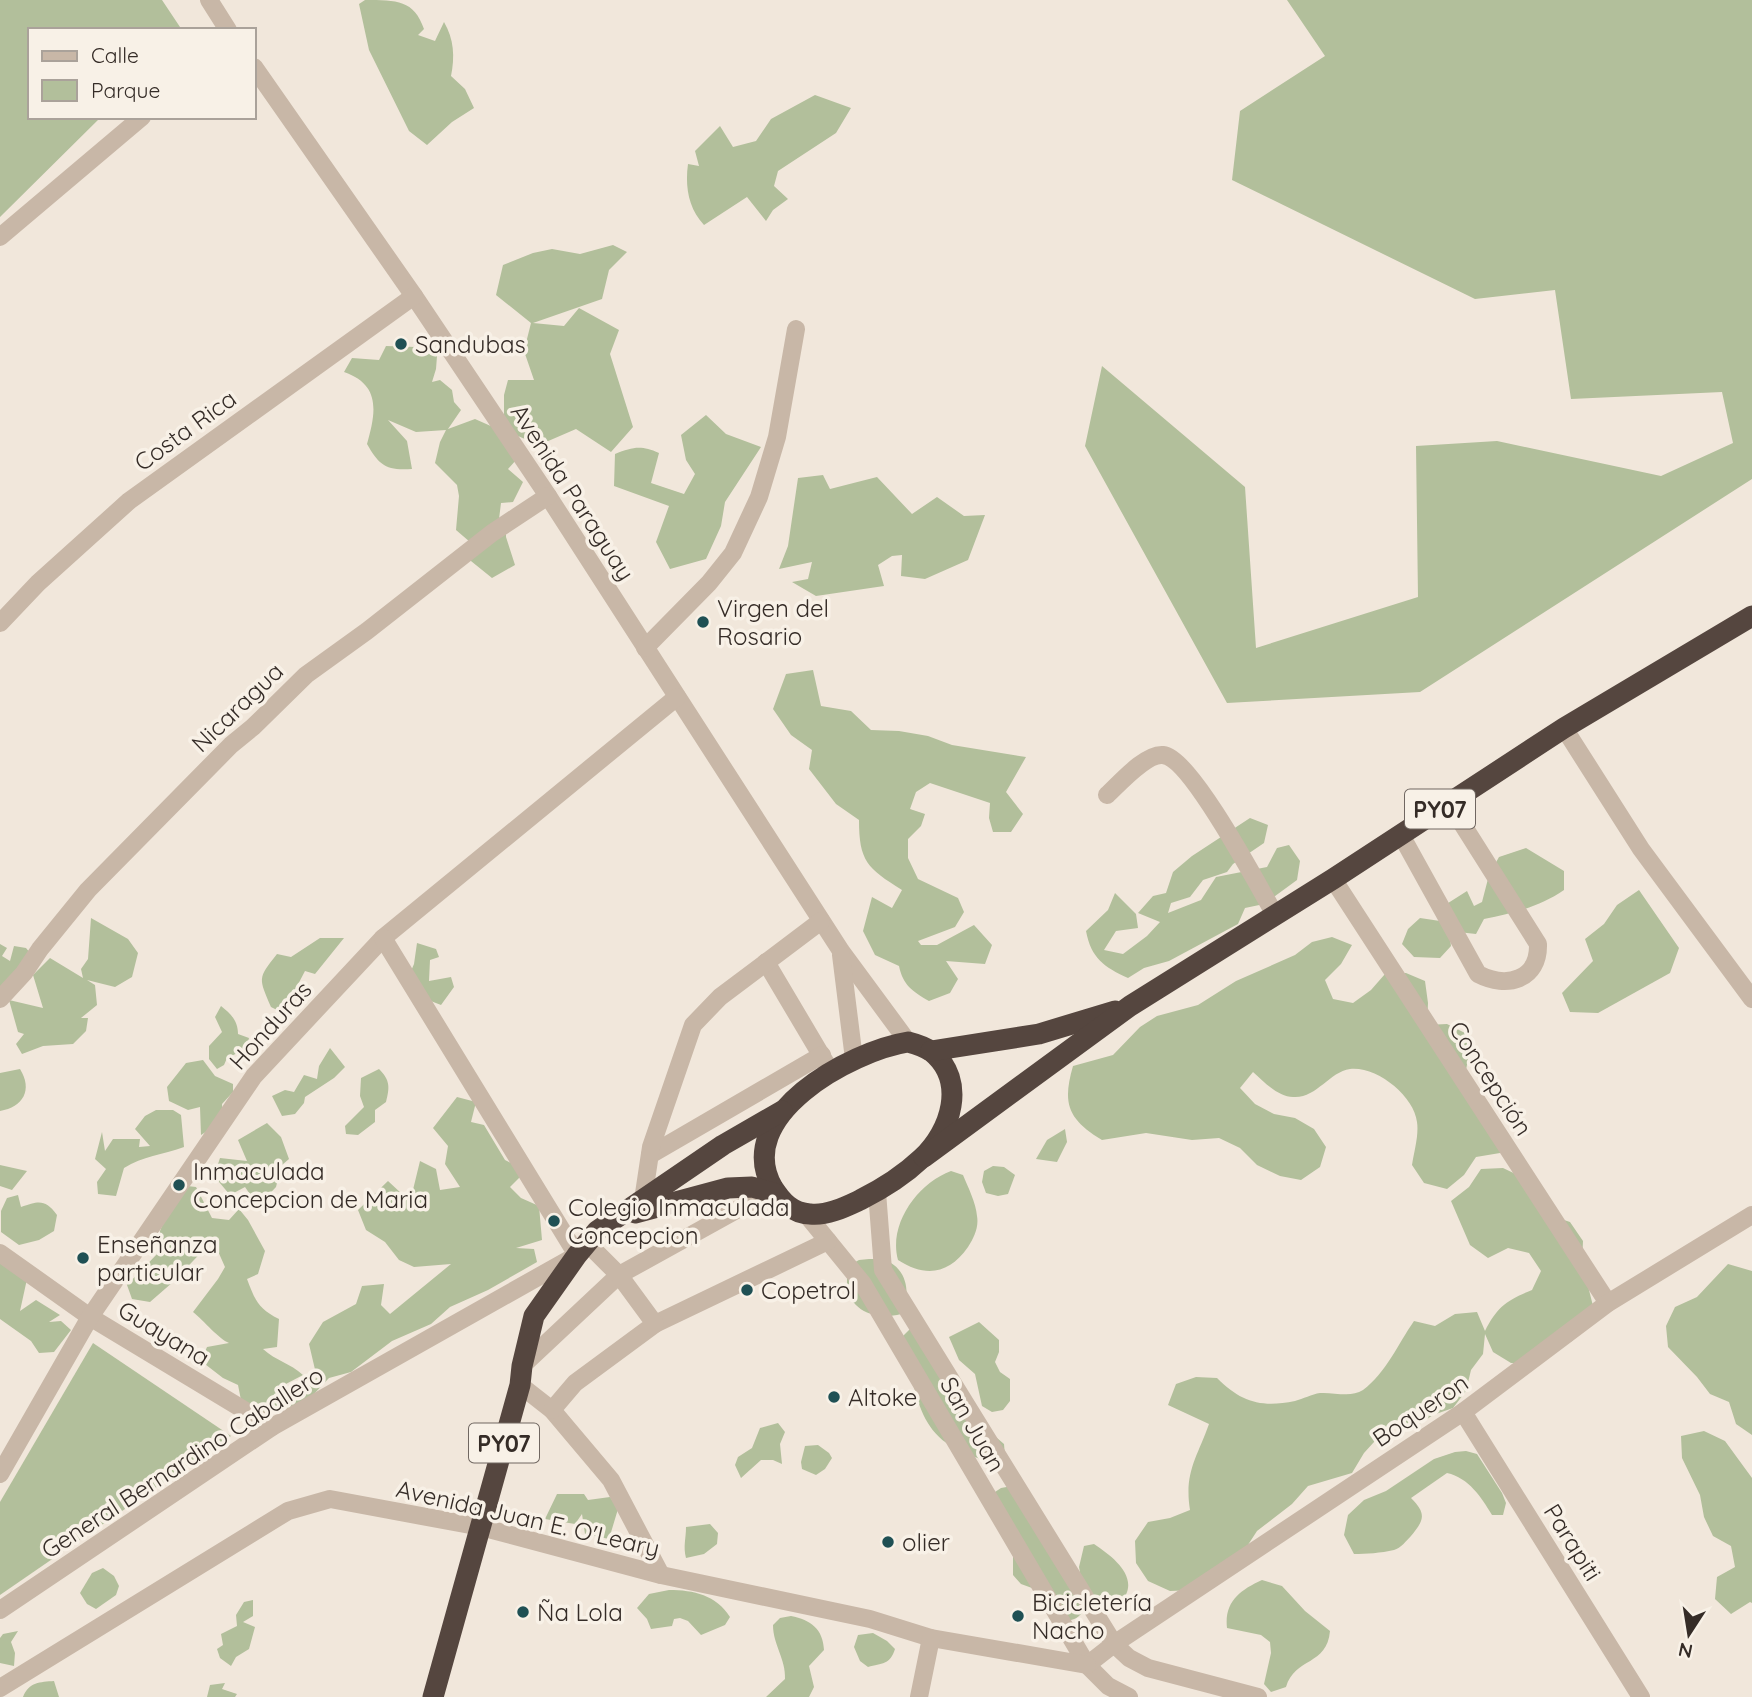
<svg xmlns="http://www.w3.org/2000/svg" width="1752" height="1697" font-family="Quicksand,sans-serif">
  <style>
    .green { fill: #b2bf9b }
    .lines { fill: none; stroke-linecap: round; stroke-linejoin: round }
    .minor { stroke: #c8b7a7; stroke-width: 18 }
    .highway { stroke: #55463f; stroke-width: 21 }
    .poi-dot { fill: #1f5054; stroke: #f8f1e7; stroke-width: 2.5 }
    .labels { text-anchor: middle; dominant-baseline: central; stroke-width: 7; stroke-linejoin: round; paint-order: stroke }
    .shield { fill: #f8f1e7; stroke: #706761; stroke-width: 2 }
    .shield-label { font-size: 23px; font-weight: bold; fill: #352c27 }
    .poi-label { font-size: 24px; fill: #352c27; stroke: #f8f1e7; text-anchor: start }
    .street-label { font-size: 24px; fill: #352c27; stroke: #f8f1e7 }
  </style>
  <rect width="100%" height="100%" fill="#f1e7db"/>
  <!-- green -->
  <g class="green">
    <path d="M 0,0 L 162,0 L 182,30 L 30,30 L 30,117 L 101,117 L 0,217 Z"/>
    <path d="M 365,0 C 397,0 414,0 424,29 L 418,35 L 435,41 L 444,22 C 454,39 455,57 451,76 L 465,89 L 474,108 L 452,122 L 427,145 L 409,131 L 369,50 L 359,4 Z"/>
    <path d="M 1287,0 L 1752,0 L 1752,479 L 1420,692 L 1227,703 L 1085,446 L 1102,366 L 1245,487 L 1256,648 L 1418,597 L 1416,446 L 1497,441 L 1661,476 L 1733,443 L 1722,392 L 1571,399 L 1555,290 L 1475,299 L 1232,180 L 1240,111 L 1325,56 Z"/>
    <path d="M 815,95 L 851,108 L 836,133 L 778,171 L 774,186 L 788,199 L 773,210 L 766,221 L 747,197 L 704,225 C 688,208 685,186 688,164 L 699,166 L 695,151 L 720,126 L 733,147 L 756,141 L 771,119 Z"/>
    <path d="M 613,245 L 627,252 L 609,270 L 602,299 L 533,323 L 564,326 L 579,308 L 619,330 L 610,354 L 633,427 L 611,452 L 576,429 L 539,445 L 504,430 L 504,395 L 508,380 L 534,380 L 524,351 L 531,323 L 496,295 L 503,265 L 533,253 L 552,249 L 580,254 Z"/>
    <path d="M 386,346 L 415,347 L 437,356 L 436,369 L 432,382 L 440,380 L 452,390 L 454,402 L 461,410 L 448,429 L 475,419 L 493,427 L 517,459 L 508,469 L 523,482 L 513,502 L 501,503 L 499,519 L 506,519 L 506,537 L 515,565 L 492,578 L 466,557 L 470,542 L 456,530 L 459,496 L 457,485 L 435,463 L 440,442 L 446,430 L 416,432 L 388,420 L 407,441 L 412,469 C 386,471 379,465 367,444 C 376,412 381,385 344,372 L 352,358 L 379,360 Z"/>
    <path d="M 706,415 L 726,434 L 761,447 L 725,502 L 721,526 L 706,559 L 670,569 L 656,542 L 669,506 L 614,486 L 615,454 C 633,447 641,445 659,453 L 651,483 L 684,494 L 695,474 L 686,460 L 681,435 Z"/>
    <path d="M 823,475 L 830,489 L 877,477 L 912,514 L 937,497 L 964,516 L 985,515 L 968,560 L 925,579 L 901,576 L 902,555 L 892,556 L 878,565 L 884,586 L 816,596 L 792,582 L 808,579 L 812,562 L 779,569 L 788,546 L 798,478 Z"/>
    <path d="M 813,670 L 821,706 L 851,711 L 871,730 L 899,731 L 928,736 L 952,745 L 1026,757 L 1006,792 L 1023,814 L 1011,832 L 993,832 L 989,818 L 990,803 L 930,783 L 916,792 L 910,809 L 925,814 L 921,826 L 908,839 L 908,858 L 918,879 L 958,898 L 964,912 L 955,927 L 918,941 L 921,945 L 937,945 L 974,925 L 992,945 L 985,964 L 946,961 L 958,979 L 950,993 L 929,1001 C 912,991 903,985 899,966 L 875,955 L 863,931 L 872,897 L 892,908 L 902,890 C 867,868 859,861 859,820 L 836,804 L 809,769 L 812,750 L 791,735 L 773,709 L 786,674 Z"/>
    <path d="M 1250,818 L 1268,825 L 1264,843 L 1233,864 L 1227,872 L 1203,880 L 1190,897 L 1171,903 L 1168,913 L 1201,900 L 1216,877 L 1267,867 L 1277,848 L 1289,845 L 1300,861 L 1297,880 L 1264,904 L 1245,908 L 1238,924 L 1169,961 L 1144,968 L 1128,978 C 1104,967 1091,958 1086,931 L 1108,910 L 1115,893 L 1136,914 L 1138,928 L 1116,931 L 1104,950 L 1123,954 L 1147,936 L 1160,922 L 1138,913 L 1153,896 L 1166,893 L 1173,872 L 1192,856 Z"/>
    <path d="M 1526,848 L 1564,871 L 1564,890 C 1539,907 1514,913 1484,919 L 1476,934 L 1449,931 L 1451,946 L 1440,958 L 1414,957 L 1402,944 L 1408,929 L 1420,918 L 1440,921 L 1445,905 L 1467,891 L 1474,906 L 1482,902 L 1489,875 L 1499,857 Z"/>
    <path d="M 1639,890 L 1679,948 L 1670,973 L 1598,1013 L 1570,1012 L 1562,993 L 1593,961 L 1585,939 L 1604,924 L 1617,905 Z"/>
    <path d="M 91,918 L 128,939 L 138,953 L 132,977 L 115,987 L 87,980 L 95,985 L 97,1005 L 81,1018 L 88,1018 L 86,1031 L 73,1044 L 43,1046 L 22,1054 L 16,1044 L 24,1034 L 18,1032 L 9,1000 L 43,1008 L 33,975 L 50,958 L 83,978 L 81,969 L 88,959 Z"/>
    <path d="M 1332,937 L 1352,945 L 1341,964 L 1325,980 L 1333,999 L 1353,1003 L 1371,990 L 1385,974 L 1406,973 L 1425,981 L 1428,1003 L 1427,1025 L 1447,1024 L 1467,1034 L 1470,1049 L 1466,1070 L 1506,1133 L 1500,1153 L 1476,1157 L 1464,1175 L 1447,1189 L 1424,1183 L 1412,1165 C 1414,1152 1419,1135 1417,1122 C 1414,1096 1377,1066 1350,1069 C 1329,1072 1316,1099 1293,1097 C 1278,1097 1263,1081 1253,1072 L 1240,1088 L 1255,1104 L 1274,1114 L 1295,1118 L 1314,1129 L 1326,1147 L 1320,1167 L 1301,1180 L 1280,1176 L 1257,1165 L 1240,1148 L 1219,1138 L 1192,1140 L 1146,1133 L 1102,1140 C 1068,1119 1062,1104 1073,1066 L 1113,1055 L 1140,1027 L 1157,1016 L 1198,1005 L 1236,981 L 1295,955 L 1312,942 Z"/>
    <path d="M 320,938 L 344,938 L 315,974 L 305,971 L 283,1013 L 271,1007 C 259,978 257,979 277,954 L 291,957 Z"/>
    <path d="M 417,943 L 436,949 L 439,957 L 430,960 L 429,981 L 451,977 L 454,987 L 441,1005 L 418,996 L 408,978 L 414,964 Z"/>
    <path d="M 0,944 L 7,948 L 2,956 L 10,961 L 14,946 L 26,948 L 35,959 L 0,987 Z"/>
    <path d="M 221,1006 C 231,1014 238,1021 238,1034 L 249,1038 L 246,1049 L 227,1058 L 224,1065 L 217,1069 L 209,1059 L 209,1046 L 222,1032 L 215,1017 Z"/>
    <path d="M 330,1048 L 345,1067 L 334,1078 L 305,1097 L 304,1103 L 295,1114 L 282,1116 L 272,1096 L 285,1090 L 294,1092 L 304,1075 L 317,1079 L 319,1066 Z"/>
    <path d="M 203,1060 L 215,1076 L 233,1084 L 233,1092 L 222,1104 L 223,1121 L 201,1135 L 200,1107 L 188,1110 L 169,1101 L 167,1087 L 186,1063 Z"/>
    <path d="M 20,1069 C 33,1090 23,1107 0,1111 L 0,1073 Z"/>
    <path d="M 379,1069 C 390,1080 390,1087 386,1102 L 375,1110 L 375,1122 L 358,1135 L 346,1134 L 345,1126 L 364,1107 L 360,1096 L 361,1078 Z"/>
    <path d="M 457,1097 L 476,1102 L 471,1122 L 484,1125 L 505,1160 L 526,1171 L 510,1187 L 521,1198 L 539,1206 L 542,1240 L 516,1248 L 534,1249 L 537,1262 L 488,1290 L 450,1307 L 431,1324 L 392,1341 L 351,1372 L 329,1378 L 298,1411 L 283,1407 L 263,1412 L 241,1400 L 238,1385 L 223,1378 L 201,1361 L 207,1347 L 229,1343 C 219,1339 204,1321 193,1312 L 218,1279 L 225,1267 L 213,1240 L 173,1282 L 150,1302 L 132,1299 L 127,1285 L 159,1252 L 160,1231 L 179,1185 L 196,1187 L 212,1218 L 229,1220 L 239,1209 L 248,1220 L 265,1251 L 258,1274 L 247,1279 C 255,1300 258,1309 279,1319 L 277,1347 L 263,1349 C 276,1361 290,1363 303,1375 L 284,1385 L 291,1392 L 317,1378 L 309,1344 L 323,1322 L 356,1304 L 362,1286 L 384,1284 L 381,1305 L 390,1314 L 451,1264 L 414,1267 L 399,1260 L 385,1242 L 366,1230 L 358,1210 L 388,1181 L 402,1194 L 411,1198 L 420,1161 L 436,1169 L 440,1190 L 460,1187 L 445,1164 L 448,1146 L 433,1128 Z"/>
    <path d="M 156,1110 L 173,1110 L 181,1115 L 184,1147 C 162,1155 143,1156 124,1168 L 116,1196 L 98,1194 L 97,1182 L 106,1169 L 95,1159 L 102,1132 L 105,1151 L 113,1139 L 140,1139 L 139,1147 L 150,1146 L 135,1129 L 145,1116 Z"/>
    <path d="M 267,1123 L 281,1137 L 289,1159 L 269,1176 L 279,1175 L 276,1187 L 258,1206 L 245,1187 L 230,1195 L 214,1176 L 220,1158 L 247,1161 L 238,1140 Z"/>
    <path d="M 1065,1129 L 1067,1142 L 1057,1162 L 1036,1159 L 1047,1140 Z"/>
    <path d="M 0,1165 L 27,1171 L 12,1190 L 0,1186 Z"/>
    <path d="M 993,1166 L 1004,1167 L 1015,1175 L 1008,1194 L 998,1196 L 986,1193 L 982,1182 L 984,1171 Z"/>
    <path d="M 1503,1168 L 1524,1178 L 1549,1215 L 1570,1222 L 1583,1241 L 1582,1262 L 1593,1306 L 1588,1326 L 1572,1341 L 1533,1363 L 1511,1363 L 1493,1352 L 1485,1334 L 1483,1354 L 1471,1370 L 1466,1391 L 1453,1408 L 1433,1415 L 1417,1426 L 1394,1420 L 1364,1453 L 1352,1473 L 1308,1486 L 1292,1504 L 1257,1531 L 1244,1551 L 1195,1590 L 1170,1591 L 1148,1581 L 1136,1563 L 1135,1541 L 1148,1522 L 1170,1518 L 1190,1510 C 1184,1472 1197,1458 1209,1424 L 1168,1405 L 1176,1384 L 1196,1377 L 1217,1378 C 1241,1402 1261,1408 1295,1401 C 1303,1399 1312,1394 1320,1393 C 1334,1392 1351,1398 1363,1390 C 1386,1373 1398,1344 1414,1321 L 1435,1326 L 1455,1314 L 1477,1312 L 1485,1331 C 1497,1307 1507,1300 1532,1290 L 1541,1271 L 1529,1253 L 1508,1248 L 1488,1258 L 1470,1245 L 1451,1201 L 1469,1187 L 1481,1169 Z"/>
    <path d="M 951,1171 L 963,1175 C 968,1187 976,1203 977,1216 C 979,1227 974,1238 968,1247 C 949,1274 926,1278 898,1260 C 888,1224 918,1183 951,1171 Z"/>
    <path d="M 18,1195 L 21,1207 C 39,1201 45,1199 57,1215 L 54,1231 L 39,1240 L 19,1245 L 1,1232 L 1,1211 L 7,1198 Z"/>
    <path d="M 869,1259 C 876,1259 885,1259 891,1263 C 909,1274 910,1298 901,1314 C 868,1323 837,1303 850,1265 L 859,1260 Z"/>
    <path d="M 0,1262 L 27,1279 L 20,1311 L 36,1300 L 60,1315 L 49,1322 L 61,1321 L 71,1330 L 54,1352 L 39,1353 L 31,1341 L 0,1319 Z"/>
    <path d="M 1728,1264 L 1752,1271 L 1752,1435 L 1736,1424 L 1729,1402 L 1710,1394 L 1697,1377 L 1668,1347 L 1666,1326 L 1675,1307 L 1697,1297 Z"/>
    <path d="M 979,1322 L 999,1340 L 999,1352 L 995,1362 L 1000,1372 L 1010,1379 L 1010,1401 L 1003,1410 L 992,1412 L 982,1406 L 975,1374 L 959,1360 L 949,1337 Z"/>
    <path d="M 911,1328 L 976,1420 L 1004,1444 L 1005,1456 L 997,1463 C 916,1446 919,1405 903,1336 Z"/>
    <path d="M 93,1343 L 231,1436 L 0,1595 L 0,1502 Z"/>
    <path d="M 778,1423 L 785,1432 L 780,1444 L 782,1464 L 773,1460 L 761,1460 L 741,1478 L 735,1465 L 738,1457 L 752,1448 L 760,1428 Z"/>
    <path d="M 1704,1431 L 1725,1441 L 1752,1478 L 1752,1603 L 1750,1602 L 1731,1614 L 1715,1599 L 1717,1577 L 1735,1567 L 1731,1546 L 1713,1536 L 1704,1517 L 1700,1495 L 1682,1458 L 1681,1436 Z"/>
    <path d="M 818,1445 L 829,1453 L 832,1458 L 825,1469 L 816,1475 L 802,1469 L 801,1462 L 805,1446 Z"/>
    <path d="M 1466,1451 L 1477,1454 L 1502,1493 L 1506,1503 L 1503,1515 L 1492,1515 C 1481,1497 1469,1478 1447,1473 L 1411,1498 C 1427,1514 1424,1520 1411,1536 C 1406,1541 1401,1548 1394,1550 C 1381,1553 1366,1554 1354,1554 L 1344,1535 L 1348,1515 L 1364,1500 L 1386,1491 L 1434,1459 L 1455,1452 Z"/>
    <path d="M 1012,1486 L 1081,1578 L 1079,1567 L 1084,1546 L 1094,1544 C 1115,1558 1143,1580 1119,1604 L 1096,1599 C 1080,1609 1084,1621 1062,1621 L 1032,1588 L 1021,1584 L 1013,1575 L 1013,1553 L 992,1494 L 1001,1488 Z"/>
    <path d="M 557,1494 L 584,1494 L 588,1500 L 610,1497 L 618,1509 L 609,1539 L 585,1534 L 582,1514 L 575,1524 L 545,1519 Z"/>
    <path d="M 710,1524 L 718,1533 L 717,1544 L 704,1554 L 686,1558 C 683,1546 686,1539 686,1527 Z"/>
    <path d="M 103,1568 L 114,1576 L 119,1586 L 116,1595 L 96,1609 L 87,1604 L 80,1593 L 92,1573 Z"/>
    <path d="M 1262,1580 L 1282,1586 L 1305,1611 L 1330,1631 C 1327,1666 1295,1657 1286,1687 L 1271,1692 L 1264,1684 L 1271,1653 L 1270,1642 L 1261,1635 L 1227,1628 C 1224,1602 1240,1590 1262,1580 Z"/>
    <path d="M 669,1590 C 694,1590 716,1595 730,1617 L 725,1625 L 701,1635 L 688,1621 L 680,1618 L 674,1619 L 672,1626 L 651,1629 L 647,1619 L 637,1608 L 649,1594 Z"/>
    <path d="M 253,1600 L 253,1616 L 243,1622 L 255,1627 L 249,1649 L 236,1657 L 231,1666 L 220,1658 L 217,1649 L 223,1645 L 221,1634 L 237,1626 L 236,1615 L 244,1602 Z"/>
    <path d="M 791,1616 C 811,1620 823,1629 824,1650 L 809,1666 L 814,1687 L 809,1697 L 766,1697 L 785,1679 C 786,1659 773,1645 773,1625 L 780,1618 Z"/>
    <path d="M 18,1631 L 11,1642 L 15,1653 L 14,1666 L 0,1663 L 0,1638 L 3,1634 Z"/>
    <path d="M 873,1633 L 887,1641 L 895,1649 C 890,1665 882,1663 868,1667 L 860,1661 L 854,1647 L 858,1635 Z"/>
    <path d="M 54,1681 L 59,1697 L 23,1697 C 29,1682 40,1682 54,1681 Z"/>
    <path d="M 225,1683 L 222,1689 L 237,1694 L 235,1697 L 207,1697 L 210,1685 Z"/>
  </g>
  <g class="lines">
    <!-- minor -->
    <g class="minor">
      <path d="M 209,0 L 228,30"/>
      <path d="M 254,67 L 414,296 L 548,496 L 841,951 L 908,1042"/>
      <path d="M 0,237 L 142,117"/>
      <path d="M 0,623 L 38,583 L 129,501 L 414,296"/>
      <path d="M 645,648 L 709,583 L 733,553 L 759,497 L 777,437 L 796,329"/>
      <path d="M 1564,728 L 1641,849 L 1752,999"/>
      <path d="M 1107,795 C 1119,784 1146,753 1163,755 C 1191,758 1259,887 1275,915"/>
      <path d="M 1401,835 L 1478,974 C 1507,989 1539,980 1538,944 L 1449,803"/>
      <path d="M 1333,879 L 1608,1303"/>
      <path d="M 841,955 L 854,1059"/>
      <path d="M 766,962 L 827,1065"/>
      <path d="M 0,999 L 24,973 L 40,949 L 88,890 L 231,745 L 253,727 L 306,675 L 367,631 L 492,533 L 548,496"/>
      <path d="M 650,1155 L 822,1055"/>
      <path d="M 877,1192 L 883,1270 L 1114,1644 L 1129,1658 L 1148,1668 L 1258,1697"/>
      <path d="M 643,1200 L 651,1147 L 693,1025 L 720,997 L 821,921"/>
      <path d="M 806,1214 L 863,1284 L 1087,1665 L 1108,1686 L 1129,1697"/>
      <path d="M 0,1253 L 90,1317 L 272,1427"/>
      <path d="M 655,1324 L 828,1241"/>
      <path d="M 522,1366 L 619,1275 L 769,1192"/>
      <path d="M 520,1385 L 552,1410 L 611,1480 L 661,1575"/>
      <path d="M 552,1410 L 575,1383 L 655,1324 L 619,1275 L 587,1243"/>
      <path d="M 1463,1412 L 1641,1697"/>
      <path d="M 0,1474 L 90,1317 L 254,1076 L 383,938 L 677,697"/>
      <path d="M 0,1610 L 272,1427 L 577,1255 L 383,938"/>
      <path d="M 1087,1665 L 1114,1644 L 1463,1412 L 1608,1303 L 1752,1215"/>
      <path d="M 0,1688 L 288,1511 L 330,1499 L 481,1527 L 661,1575 L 870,1619 L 931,1638 L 1087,1665"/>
      <path d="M 919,1697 L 931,1638"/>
    </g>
    <!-- highway -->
    <g class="highway">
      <path d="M 908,1042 C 916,1044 925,1047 932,1052 C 967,1081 951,1131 922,1158 C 904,1175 882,1189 860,1200 C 845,1207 827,1216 810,1214 C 792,1213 782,1202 773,1188 C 731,1116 851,1051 908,1042 Z"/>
      <path d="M 931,1051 L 1039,1034 L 1115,1011"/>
      <path d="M 924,1157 L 1130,1006 L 1333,879 L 1564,728 L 1752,616"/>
      <path d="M 635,1213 L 728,1188 L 752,1187 L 777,1194"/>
      <path d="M 433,1697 L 520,1385 L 522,1366 L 534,1316 L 577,1255 L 597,1231 L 723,1145 L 782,1111"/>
    </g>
  </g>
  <!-- markers -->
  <g class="poi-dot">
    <circle cx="401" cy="344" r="7"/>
    <circle cx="703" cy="622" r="7"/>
    <circle cx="179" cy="1185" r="7"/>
    <circle cx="554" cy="1221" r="7"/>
    <circle cx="83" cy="1258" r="7"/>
    <circle cx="747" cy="1290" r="7"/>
    <circle cx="834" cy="1397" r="7"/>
    <circle cx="888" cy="1542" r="7"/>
    <circle cx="523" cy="1612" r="7"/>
    <circle cx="1018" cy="1616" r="7"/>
  </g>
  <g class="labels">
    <!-- shield labels -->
    <g class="shield">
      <rect x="1405" y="789.5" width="70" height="39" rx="5"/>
      <rect x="469" y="1423.5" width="70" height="39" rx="5"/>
    </g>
    <g class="shield-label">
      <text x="1440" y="809">PY07</text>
      <text x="504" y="1443">PY07</text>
    </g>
    <!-- poi labels -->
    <g class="poi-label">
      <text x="415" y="344">Sandubas</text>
      <text x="717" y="608">Virgen del<tspan x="717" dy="28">Rosario</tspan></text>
      <text x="193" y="1171">Inmaculada<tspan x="193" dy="28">Concepcion de Maria</tspan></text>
      <text x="568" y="1207">Colegio Inmaculada<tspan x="568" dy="28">Concepcion</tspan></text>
      <text x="97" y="1244">Enseñanza<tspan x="97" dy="28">particular</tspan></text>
      <text x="761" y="1290">Copetrol</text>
      <text x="848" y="1397">Altoke</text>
      <text x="902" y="1542">olier</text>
      <text x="1032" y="1602">Bicicletería<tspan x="1032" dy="28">Nacho</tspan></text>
      <text x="537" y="1612">Ña Lola</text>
    </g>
    <!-- street labels -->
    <g class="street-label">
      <text transform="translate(185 430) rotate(-36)">Costa Rica</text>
      <text transform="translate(573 492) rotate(57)">Avenida Paraguay</text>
      <text transform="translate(237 707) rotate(-44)">Nicaragua</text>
      <text transform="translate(270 1025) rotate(-48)">Honduras</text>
      <text transform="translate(1491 1078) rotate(57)">Concepción</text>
      <text transform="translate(164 1333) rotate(31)">Guayana</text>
      <text transform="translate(1420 1410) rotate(-34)">Boqueron</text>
      <text transform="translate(973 1424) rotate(60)">San Juan</text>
      <text transform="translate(182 1462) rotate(-33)">General Bernardino Caballero</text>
      <text transform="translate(528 1518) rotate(13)">Avenida Juan E. O'Leary</text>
      <text transform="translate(1573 1542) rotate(58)">Parapiti</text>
    </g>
  </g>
  <!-- legend -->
  <rect x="28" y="28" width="228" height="91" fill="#f8f1e7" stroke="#aaa29a" stroke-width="2"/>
  <rect x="42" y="51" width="35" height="10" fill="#c8b7a7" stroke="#aaa29a" stroke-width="2"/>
  <text x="91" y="63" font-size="21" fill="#352c27">Calle</text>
  <rect x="42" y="80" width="35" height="21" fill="#b2bf9b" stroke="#aaa29a" stroke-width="2"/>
  <text x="91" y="98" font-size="21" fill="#352c27">Parque</text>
  <!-- north arrow -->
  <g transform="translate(1689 1634) rotate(192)" stroke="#f8f1e7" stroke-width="5" paint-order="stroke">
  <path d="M0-5L12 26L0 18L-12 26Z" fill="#352c27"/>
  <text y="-10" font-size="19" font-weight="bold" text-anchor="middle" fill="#352c27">N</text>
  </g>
</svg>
